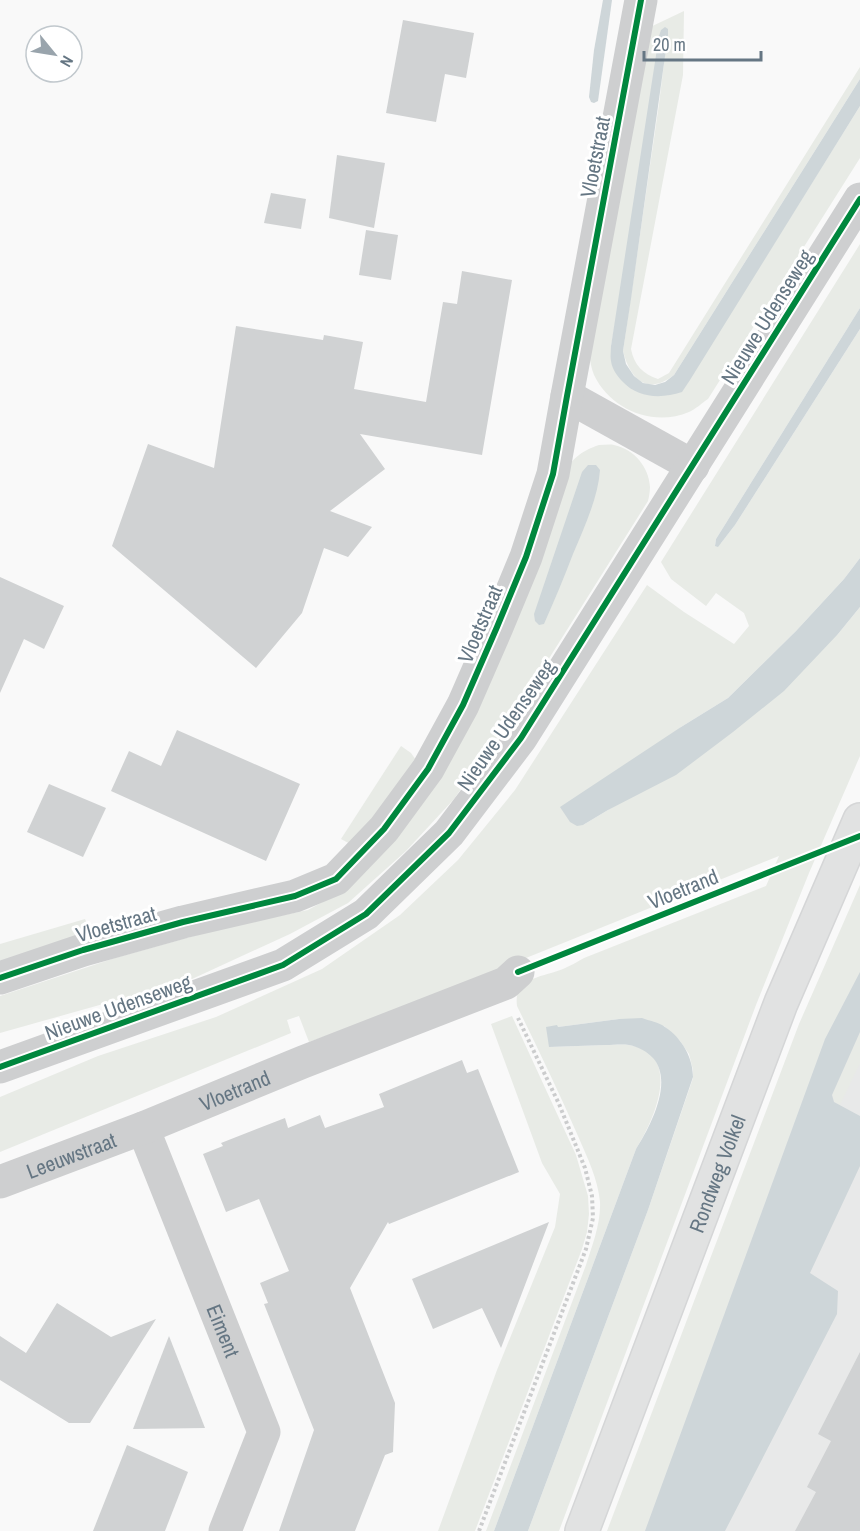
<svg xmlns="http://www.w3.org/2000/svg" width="860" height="1531" font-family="'Archivo Narrow',sans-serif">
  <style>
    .built { fill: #e8e9e9 }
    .green { fill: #e8ebe6 }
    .water { fill: #ced6d9 }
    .building { fill: #d0d2d3 }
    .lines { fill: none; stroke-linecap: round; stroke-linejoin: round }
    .primary-casing { stroke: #d5d6d7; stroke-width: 36 }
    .path { stroke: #cbcccd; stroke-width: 4; stroke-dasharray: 3 3; stroke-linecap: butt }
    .minor { stroke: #cecfd0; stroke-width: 33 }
    .tertiary { stroke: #cecfd0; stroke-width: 33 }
    .primary { stroke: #e1e2e2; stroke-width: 33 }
    .cycleway-casing { stroke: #fff; stroke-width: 10 }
    .cycleway { stroke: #00873e; stroke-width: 6 }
    .labels { text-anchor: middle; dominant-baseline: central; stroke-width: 6; stroke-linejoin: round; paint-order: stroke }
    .street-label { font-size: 21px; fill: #657683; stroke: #fff }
  </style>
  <rect width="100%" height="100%" fill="#f9f9f9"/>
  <!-- built -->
  <path class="built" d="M 860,934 L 860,1531 L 624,1531 Z"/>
  <!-- green -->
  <g class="green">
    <path d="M 684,11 L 683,75 L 631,349 C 634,365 643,374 658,379 L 669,373 L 860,67 L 860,79 L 674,375 C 647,396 630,379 623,351 L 659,104 L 668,30 L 611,346 L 627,386 L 677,393 L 682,391 L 860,106 L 860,158 L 708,399 C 702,403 696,409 689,412 C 653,427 611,410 594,375 C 591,368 590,360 589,352 L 644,30 Z"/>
    <path d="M 860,244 L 860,308 L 716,539 L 715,545 L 721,543 L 735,525 L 860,329 L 860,558 L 844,579 L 796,631 L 728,698 L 681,727 L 583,825 L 608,810 L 838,634 L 860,607 L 860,756 L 809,873 L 756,1005 L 559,1531 L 528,1531 L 648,1210 L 693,1078 L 693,1070 L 689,1054 L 680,1041 L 664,1026 L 619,1019 L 558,1027 L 550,1047 C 568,1046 587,1046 606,1045 C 613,1045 622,1044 629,1045 C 684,1054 654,1120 636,1149 L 494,1531 L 486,1531 L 586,1265 C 592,1246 601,1223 600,1202 C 598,1179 587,1157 578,1136 C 559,1092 538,1049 517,1006 C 513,977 544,977 563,969 C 570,966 577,962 584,958 L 766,886 L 779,856 L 387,1014 L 309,1042 L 299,1016 L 287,1020 L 291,1033 L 0,1152 L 0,1097 L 98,1056 L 216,1017 L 322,969 L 400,915 L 458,860 L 515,790 L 647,585 L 684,612 L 734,644 L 749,626 L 744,613 L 716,593 L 706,606 L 671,579 L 661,562 Z"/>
    <path d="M 599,445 C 604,445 610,444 614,445 C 634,449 649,467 650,487 C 650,491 649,497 648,501 L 521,703 L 454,799 L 406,851 L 348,903 L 290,934 L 192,979 L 0,1033 L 0,996 L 115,958 L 226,927 L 308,910 L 337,894 L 372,865 L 412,814 L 565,471 C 575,456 582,451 599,445 Z"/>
    <path d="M 401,746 L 411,753 L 418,763 L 354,846 L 341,839 Z"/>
    <path d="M 860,885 L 860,972 L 825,1039 L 645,1531 L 607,1531 L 799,1024 Z"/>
    <path d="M 85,919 L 91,933 L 0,964 L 0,944 Z"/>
    <path d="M 512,1016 L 576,1155 L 588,1196 L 589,1214 L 587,1232 L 582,1249 L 475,1531 L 438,1531 L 497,1370 L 555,1227 L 560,1194 L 542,1163 L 491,1024 Z"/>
    <path d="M 860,1032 L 860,1063 L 840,1105 L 834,1102 L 832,1095 Z"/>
  </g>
  <!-- water -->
  <g class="water">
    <path d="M 603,0 L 612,0 L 598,101 L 594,103 L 591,102 L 589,97 L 594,50 Z"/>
    <path d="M 665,27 L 668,29 L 668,35 L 631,299 L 623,351 L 626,364 L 634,376 L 643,383 L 655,385 L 665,382 L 674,375 L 860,79 L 860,106 L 690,380 L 682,392 C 661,399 638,398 623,382 C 617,376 612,369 611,361 C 610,356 611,351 611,346 L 659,36 L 661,30 Z"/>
    <path d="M 860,308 L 860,329 L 735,525 L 718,547 L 715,546 L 716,539 Z"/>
    <path d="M 588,465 L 596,465 L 600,470 C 598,498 584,528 573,554 C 564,578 554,601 544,624 L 539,625 L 535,621 L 534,614 L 582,472 Z"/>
    <path d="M 860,558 L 860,607 L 838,634 L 784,691 L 733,732 L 676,775 L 608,810 L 583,825 L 577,826 L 570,822 L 560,807 L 681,727 L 728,698 L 796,631 L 844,579 Z"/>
    <path d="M 860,972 L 860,1032 L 832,1095 L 834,1102 L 860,1116 L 860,1166 L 810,1273 L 838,1291 L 837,1314 L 725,1531 L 645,1531 L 825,1039 Z"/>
    <path d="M 642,1018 C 649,1021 659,1022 665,1027 C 682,1038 693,1058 693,1077 L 648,1210 L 528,1531 L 494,1531 L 636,1149 C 650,1127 674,1082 653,1058 C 646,1051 639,1047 629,1045 C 622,1044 613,1045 606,1045 C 587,1046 568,1046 549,1047 L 546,1027 L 557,1025 L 558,1027 L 619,1019 Z"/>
  </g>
  <!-- building -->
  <g class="building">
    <path d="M 403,20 L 474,33 L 466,78 L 445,74 L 436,122 L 386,113 Z"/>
    <path d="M 337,155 L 385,163 L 374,228 L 329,218 Z"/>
    <path d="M 271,193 L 306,199 L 301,229 L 264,223 Z"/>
    <path d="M 366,230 L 398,235 L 391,280 L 359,275 Z"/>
    <path d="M 462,271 L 512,280 L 482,455 L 360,434 L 385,469 L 330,511 L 372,527 L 348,557 L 324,548 L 302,613 L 256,668 L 112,546 L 148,444 L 214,468 L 236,326 L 323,340 L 324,335 L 363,342 L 354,389 L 426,402 L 443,302 L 457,304 Z"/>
    <path d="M 0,577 L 64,606 L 44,649 L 24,639 L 0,693 Z"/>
    <path d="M 177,730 L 300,784 L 266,861 L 111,791 L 129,751 L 161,766 Z"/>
    <path d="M 49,784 L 106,808 L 83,857 L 27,832 Z"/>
    <path d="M 462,1060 L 467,1073 L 478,1069 L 519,1172 L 389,1224 L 388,1222 L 350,1288 L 395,1403 L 393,1452 L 385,1455 L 355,1531 L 279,1531 L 314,1430 L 264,1304 L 268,1303 L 260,1283 L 289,1271 L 259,1199 L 226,1212 L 203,1154 L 223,1146 L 221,1143 L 285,1118 L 288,1128 L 320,1115 L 325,1128 L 384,1107 L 379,1094 Z"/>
    <path d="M 549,1222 L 501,1348 L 482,1308 L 433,1329 L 412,1279 Z"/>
    <path d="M 57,1303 L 111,1337 L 156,1319 L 90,1423 L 69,1423 L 0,1380 L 0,1336 L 26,1353 Z"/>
    <path d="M 169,1336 L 205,1428 L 133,1429 Z"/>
    <path d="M 860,1352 L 860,1531 L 795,1531 L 816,1492 L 807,1487 L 831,1441 L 818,1434 Z"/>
    <path d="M 127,1445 L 188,1472 L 165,1531 L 93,1531 Z"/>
  </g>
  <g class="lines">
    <!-- primary casing -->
    <g class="primary-casing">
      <g id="primary">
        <path id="s3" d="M 582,1531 L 781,1003 L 860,820"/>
      </g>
    </g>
    <!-- path -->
    <path class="path" d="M 479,1531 L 586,1249 L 593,1218 L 592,1196 L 585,1168 L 559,1104 L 518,1018"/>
    <!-- minor -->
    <g class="minor">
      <path d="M 567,396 L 693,466"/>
      <path d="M 0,978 L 83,950 L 183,922 L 295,896 L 336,879 L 384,829 L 428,769 L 463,705 L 497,627 L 526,557 L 553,474 L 567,396 L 641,0"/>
      <path id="s1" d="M 143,1128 L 264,1432 L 225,1531"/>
      <path id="s2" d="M 0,1182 L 143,1128 L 303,1062 L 506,983 L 518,972"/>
    </g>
    <!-- tertiary -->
    <path class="tertiary" d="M 0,1067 L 283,965 L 366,914 L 449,833 L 521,738 L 860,199"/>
    <!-- primary -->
    <use href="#primary" class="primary"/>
    <!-- cycleway casing -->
    <g class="cycleway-casing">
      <g id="cycleway">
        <path d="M 518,972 L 860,836"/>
        <path d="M 0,978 L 83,950 L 183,922 L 295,896 L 336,879 L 384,829 L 428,769 L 463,705 L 497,627 L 526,557 L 553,474 L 567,396 L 641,0"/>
        <path d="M 0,1067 L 283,965 L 366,914 L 449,833 L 521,738 L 860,199"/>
      </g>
    </g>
    <!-- cycleway -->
    <use href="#cycleway" class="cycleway"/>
  </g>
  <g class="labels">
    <!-- street labels -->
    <g class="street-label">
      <text transform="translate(595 157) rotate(-79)">Vloetstraat</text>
      <text transform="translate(767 317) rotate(-58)">Nieuwe Udenseweg</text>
      <text transform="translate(480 624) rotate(-67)">Vloetstraat</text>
      <text transform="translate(506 725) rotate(-55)">Nieuwe Udenseweg</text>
      <text transform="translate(683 889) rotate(-22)">Vloetrand</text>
      <text transform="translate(116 924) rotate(-16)">Vloetstraat</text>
      <text transform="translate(118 1007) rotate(-20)">Nieuwe Udenseweg</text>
      <text stroke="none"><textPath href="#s2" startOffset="252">Vloetrand</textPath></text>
      <text stroke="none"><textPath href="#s2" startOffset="76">Leeuwstraat</textPath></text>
      <text stroke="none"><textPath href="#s3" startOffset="382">Rondweg Volkel</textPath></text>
      <text stroke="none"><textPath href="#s1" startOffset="218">Eiment</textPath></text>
    </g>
  </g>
  <!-- north arrow -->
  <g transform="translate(54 54) rotate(120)"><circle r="28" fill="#ffffff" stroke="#c1c8cd" stroke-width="1.5"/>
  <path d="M0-4.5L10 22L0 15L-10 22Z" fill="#99a4ac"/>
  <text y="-9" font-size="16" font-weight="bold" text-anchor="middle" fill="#657683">N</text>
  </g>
  <!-- scale -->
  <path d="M644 51v9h117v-9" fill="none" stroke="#657683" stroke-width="3"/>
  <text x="653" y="51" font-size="18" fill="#657683" stroke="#ffffff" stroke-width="4.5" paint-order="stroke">20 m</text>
</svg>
